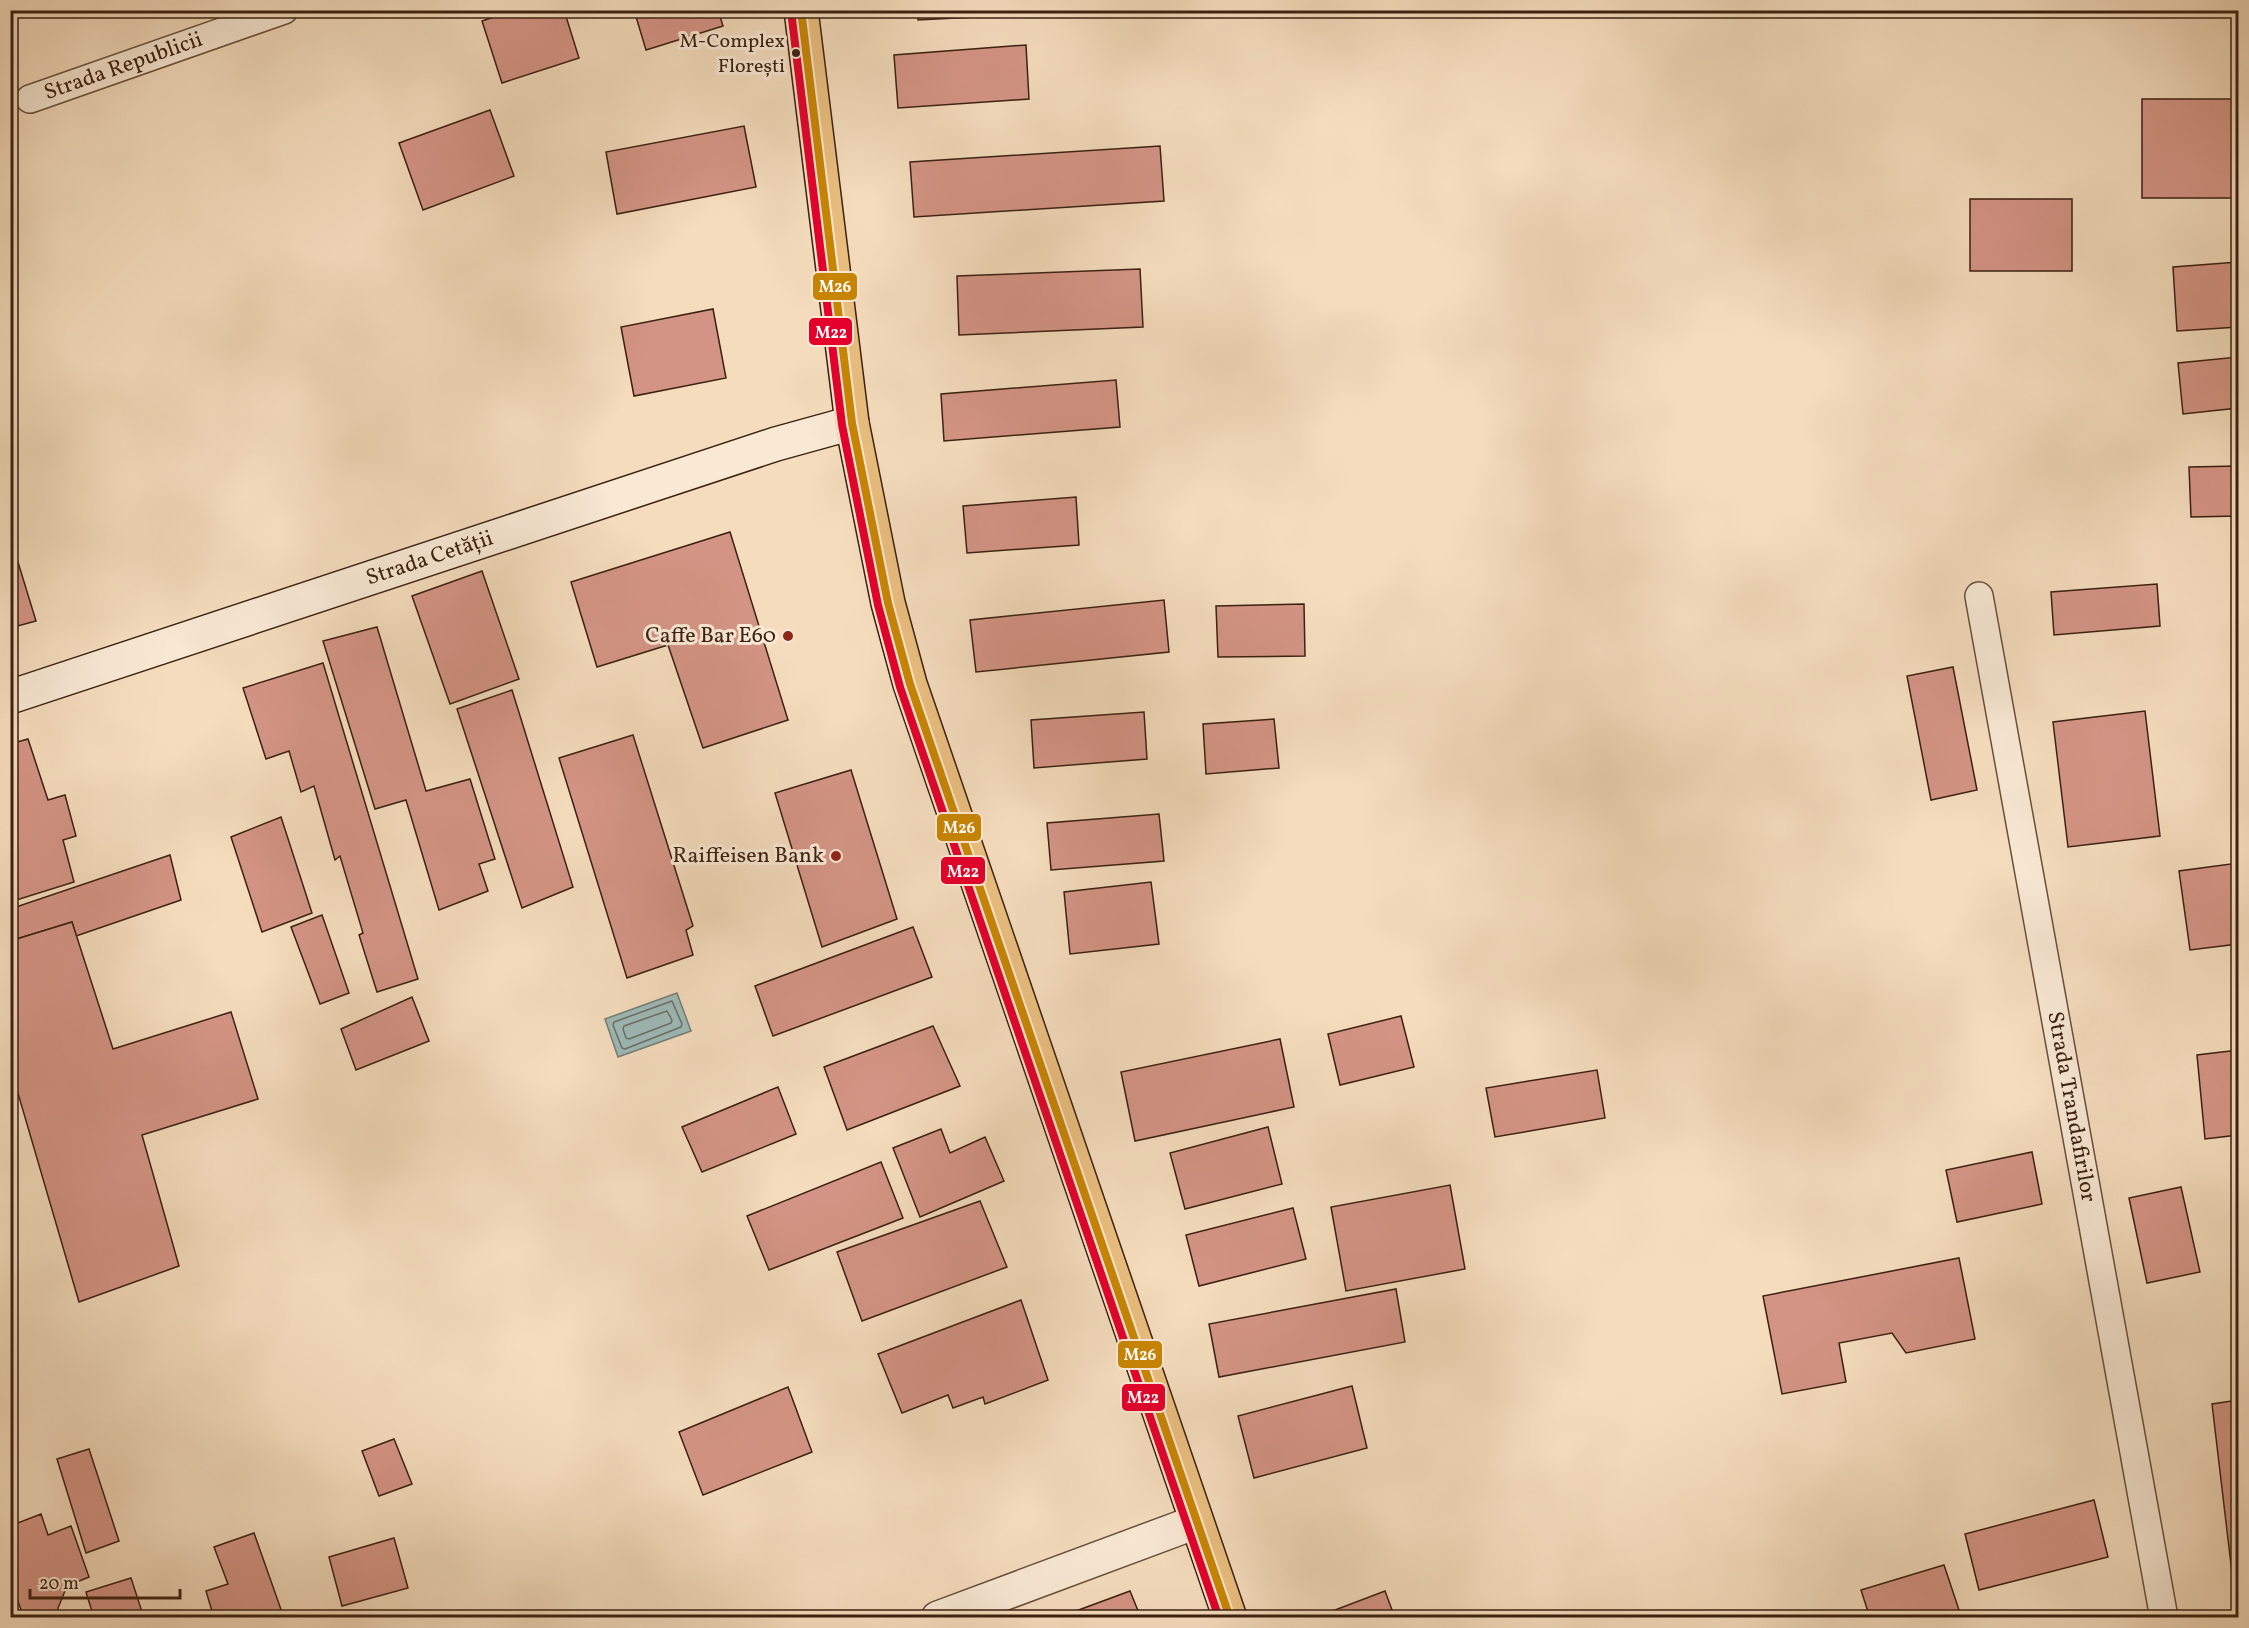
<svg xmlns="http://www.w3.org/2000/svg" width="2249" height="1628" font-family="Vollkorn,serif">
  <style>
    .water { fill: #9dbab8; stroke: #757d75; stroke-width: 1.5 }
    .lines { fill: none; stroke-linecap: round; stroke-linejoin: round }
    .shore { stroke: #6c6e64; stroke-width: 1.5 }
    .building { fill: #d49485; stroke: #3a2110; stroke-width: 1.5 }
    .service-casing { stroke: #68503b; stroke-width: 30 }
    .minor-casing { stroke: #68503b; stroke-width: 36 }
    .secondary-casing { stroke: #3a2110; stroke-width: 36 }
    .primary-casing { stroke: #3a2110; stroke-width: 36 }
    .service { stroke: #f8e8d4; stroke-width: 27 }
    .minor { stroke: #f8e8d4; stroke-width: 33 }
    .secondary { stroke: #f8e8d4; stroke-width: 33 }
    .primary { stroke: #eabe7e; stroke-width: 33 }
    .bus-1-casing { stroke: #f8e8d4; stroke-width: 12 }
    .bus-2-casing { stroke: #f8e8d4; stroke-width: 12 }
    .bus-1 { stroke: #c88504; stroke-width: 8 }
    .bus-2 { stroke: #e4002b; stroke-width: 8 }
    .bus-dot { fill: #3a2110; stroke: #f8e8d4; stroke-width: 2 }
    .poi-dot { fill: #8f2418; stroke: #f8e8d4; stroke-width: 2 }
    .labels { text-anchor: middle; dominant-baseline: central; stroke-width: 6; stroke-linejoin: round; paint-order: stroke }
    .bus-label { font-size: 20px; fill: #3a2110; stroke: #f8e8d4; text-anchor: end }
    .street-label { font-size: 22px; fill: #3a2110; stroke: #f8e8d4 }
    .poi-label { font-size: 22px; fill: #3a2110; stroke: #f8e8d4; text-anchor: end }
    .line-badge { stroke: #f8e8d4; stroke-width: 2 }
    .badge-label { font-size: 16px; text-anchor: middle; font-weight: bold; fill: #fff }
  </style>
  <rect width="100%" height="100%" fill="#f4dcbd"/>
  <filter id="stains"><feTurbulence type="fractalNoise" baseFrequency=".00333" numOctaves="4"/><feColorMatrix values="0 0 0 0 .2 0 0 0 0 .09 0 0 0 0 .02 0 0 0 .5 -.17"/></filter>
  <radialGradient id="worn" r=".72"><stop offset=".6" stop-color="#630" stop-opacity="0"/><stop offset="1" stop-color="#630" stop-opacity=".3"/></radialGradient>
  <!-- water -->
  <path class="water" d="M 677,993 L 691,1031 L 618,1057 L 605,1019 Z"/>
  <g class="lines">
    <!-- shore -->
    <g class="shore">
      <path d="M 672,1001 L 682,1024 L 681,1027 L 625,1049 L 622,1048 L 613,1025 L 614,1022 Z"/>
      <path d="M 667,1011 L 672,1020 L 671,1023 L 629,1039 L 626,1038 L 623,1029 L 624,1026 Z"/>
    </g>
  </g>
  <!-- building -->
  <g class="building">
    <path d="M 515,10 L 564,10 L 579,58 L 502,83 L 482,21 Z"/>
    <path d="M 634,10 L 718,10 L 723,26 L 646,50 Z"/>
    <path d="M 918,10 L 1050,10 L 1050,13 L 918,20 Z"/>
    <path d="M 1026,45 L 1029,99 L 898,108 L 894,55 Z"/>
    <rect x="2142" y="99" width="96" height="99"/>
    <path d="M 490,110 L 514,176 L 423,210 L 399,143 Z"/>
    <path d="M 744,126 L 756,187 L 617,214 L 606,152 Z"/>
    <path d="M 1160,146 L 1164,201 L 914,217 L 910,162 Z"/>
    <rect x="1970" y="199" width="102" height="72"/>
    <path d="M 2238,262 L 2238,327 L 2177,331 L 2173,267 Z"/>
    <path d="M 1140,269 L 1143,327 L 959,335 L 957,276 Z"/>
    <path d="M 713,309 L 726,378 L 634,396 L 621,327 Z"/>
    <path d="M 2238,357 L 2238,408 L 2183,414 L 2178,363 Z"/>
    <path d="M 1116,380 L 1120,427 L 944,441 L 941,394 Z"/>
    <path d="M 2238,466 L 2238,516 L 2191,517 L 2189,467 Z"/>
    <path d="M 1076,497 L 1079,545 L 967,553 L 963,506 Z"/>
    <path d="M 730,532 L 788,720 L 703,748 L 668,645 L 597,667 L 571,582 Z"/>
    <path d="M 10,536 L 36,621 L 10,628 Z"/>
    <path d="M 482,571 L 519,679 L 450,704 L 412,596 Z"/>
    <path d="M 2157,584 L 2160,626 L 2054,635 L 2051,592 Z"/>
    <path d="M 1164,600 L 1169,652 L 976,672 L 970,620 Z"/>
    <path d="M 1304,604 L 1305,656 L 1218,657 L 1216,606 Z"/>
    <path d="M 377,627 L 426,791 L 470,779 L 495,859 L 479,864 L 488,891 L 439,910 L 406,800 L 375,809 L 323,641 Z"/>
    <path d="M 323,663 L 418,979 L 377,992 L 359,935 L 363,933 L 340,856 L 335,860 L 314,786 L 301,792 L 289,751 L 266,759 L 243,688 Z"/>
    <path d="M 1953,667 L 1977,790 L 1931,800 L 1907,676 Z"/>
    <path d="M 512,690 L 573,887 L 522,908 L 457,709 Z"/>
    <path d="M 2145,711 L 2160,836 L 2068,847 L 2053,722 Z"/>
    <path d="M 1144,712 L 1147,759 L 1034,768 L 1031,720 Z"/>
    <path d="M 1274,719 L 1279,768 L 1206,774 L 1203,724 Z"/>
    <path d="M 633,735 L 693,926 L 686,930 L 693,955 L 627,978 L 559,758 Z"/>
    <path d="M 28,739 L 48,800 L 65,795 L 76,836 L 63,840 L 74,882 L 10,902 L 10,744 Z"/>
    <path d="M 851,770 L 897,919 L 822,947 L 775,793 Z"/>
    <path d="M 1159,814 L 1164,861 L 1051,870 L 1047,823 Z"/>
    <path d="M 281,817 L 312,913 L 262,932 L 231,837 Z"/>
    <path d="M 170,855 L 181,900 L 76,936 L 72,922 L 10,941 L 10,909 Z"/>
    <path d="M 2238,863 L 2238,944 L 2190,950 L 2179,871 Z"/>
    <path d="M 1151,882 L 1159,944 L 1070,954 L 1064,892 Z"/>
    <path d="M 322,915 L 349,993 L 320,1004 L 291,927 Z"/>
    <path d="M 72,922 L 113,1049 L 231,1012 L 258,1099 L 142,1135 L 179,1266 L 79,1302 L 10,1066 L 10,941 Z"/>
    <path d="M 913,927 L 932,977 L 773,1036 L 755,986 Z"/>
    <path d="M 412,997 L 429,1041 L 356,1070 L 341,1029 Z"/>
    <path d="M 1401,1016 L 1414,1067 L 1340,1085 L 1328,1034 Z"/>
    <path d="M 933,1026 L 960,1086 L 847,1130 L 824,1067 Z"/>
    <path d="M 1280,1039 L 1294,1107 L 1135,1141 L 1121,1072 Z"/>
    <path d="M 2238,1050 L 2238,1135 L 2205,1139 L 2197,1055 Z"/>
    <path d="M 1597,1070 L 1605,1118 L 1495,1137 L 1486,1088 Z"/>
    <path d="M 778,1087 L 796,1134 L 702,1172 L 682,1127 Z"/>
    <path d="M 1268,1127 L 1282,1184 L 1185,1209 L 1170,1153 Z"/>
    <path d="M 941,1129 L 950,1153 L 985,1137 L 1004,1181 L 920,1217 L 893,1148 Z"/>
    <path d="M 2032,1152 L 2042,1204 L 1957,1222 L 1946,1170 Z"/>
    <path d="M 881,1162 L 903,1218 L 769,1270 L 747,1216 Z"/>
    <path d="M 1450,1185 L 1465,1269 L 1346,1291 L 1331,1207 Z"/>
    <path d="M 2181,1187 L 2200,1272 L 2147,1283 L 2129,1198 Z"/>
    <path d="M 980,1201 L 1007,1267 L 862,1321 L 837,1252 Z"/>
    <path d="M 1293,1208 L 1306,1259 L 1199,1286 L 1186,1235 Z"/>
    <path d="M 1959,1258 L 1975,1339 L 1906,1353 L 1892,1333 L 1839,1343 L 1846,1382 L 1782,1394 L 1763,1296 Z"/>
    <path d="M 1396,1289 L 1405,1342 L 1219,1377 L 1209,1324 Z"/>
    <path d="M 1021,1300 L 1048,1380 L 985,1404 L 983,1397 L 953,1408 L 948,1395 L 902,1413 L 878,1354 Z"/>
    <path d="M 1352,1386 L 1367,1448 L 1254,1478 L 1238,1416 Z"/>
    <path d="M 788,1387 L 812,1452 L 703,1495 L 679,1432 Z"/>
    <path d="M 2238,1400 L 2238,1589 L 2234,1590 L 2212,1404 Z"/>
    <path d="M 394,1439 L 412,1484 L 379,1496 L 362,1451 Z"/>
    <path d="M 89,1449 L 119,1541 L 86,1553 L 57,1459 Z"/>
    <path d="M 2094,1500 L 2108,1557 L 1979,1590 L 1965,1534 Z"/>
    <path d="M 41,1514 L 48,1535 L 71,1526 L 89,1577 L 67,1586 L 58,1608 L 60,1618 L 24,1618 L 10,1579 L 10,1526 Z"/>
    <path d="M 254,1533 L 284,1618 L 214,1618 L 206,1591 L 228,1584 L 214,1547 Z"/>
    <path d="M 394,1538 L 408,1588 L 342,1606 L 329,1557 Z"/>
    <path d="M 1944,1565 L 1961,1616 L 1955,1618 L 1870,1618 L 1861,1590 Z"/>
    <path d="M 131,1578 L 144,1618 L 94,1618 L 86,1592 Z"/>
    <path d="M 1130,1591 L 1141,1618 L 1057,1618 Z"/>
    <path d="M 1385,1591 L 1395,1618 L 1314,1618 Z"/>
    <path d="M 1643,1612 L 1645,1618 L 1625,1618 Z"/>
  </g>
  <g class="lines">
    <!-- service casing -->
    <g class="service-casing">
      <g id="service">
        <path id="s1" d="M 30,99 L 284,10"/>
        <path id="s2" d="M 1979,596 L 2164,1618"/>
      </g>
    </g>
    <!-- minor casing -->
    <g class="minor-casing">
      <path id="minor" d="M 938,1618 L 1196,1522"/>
    </g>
    <!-- secondary casing -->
    <g class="secondary-casing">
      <g id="secondary">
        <path id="s3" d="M 10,697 L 776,444 L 852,423"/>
      </g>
    </g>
    <!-- primary casing -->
    <g class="primary-casing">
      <path id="primary" d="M 801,10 L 852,423 L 888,603 L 910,684 L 1230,1618"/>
    </g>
    <!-- service -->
    <use href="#service" class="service"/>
    <!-- minor -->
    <use href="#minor" class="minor"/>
    <!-- secondary -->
    <use href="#secondary" class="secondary"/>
    <!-- primary -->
    <use href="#primary" class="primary"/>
    <!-- bus-1 casing -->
    <g class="bus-1-casing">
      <path id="bus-1" d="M 801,10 L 852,423 L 888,603 L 910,684 L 1230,1618"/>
    </g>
    <!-- bus-2 casing -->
    <g class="bus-2-casing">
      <path id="bus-2" d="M 791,11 L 842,425 L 878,605 L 900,687 L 1219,1618"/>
    </g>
    <!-- bus-1 -->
    <use href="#bus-1" class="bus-1"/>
    <!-- bus-2 -->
    <use href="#bus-2" class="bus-2"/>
  </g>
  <!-- markers -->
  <circle class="bus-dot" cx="796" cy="53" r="5"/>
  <g class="poi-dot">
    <circle cx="788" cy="636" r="6"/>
    <circle cx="836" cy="856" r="6"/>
  </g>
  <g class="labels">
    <!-- bus labels -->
    <g class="bus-label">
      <text x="785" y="42">M-Complex<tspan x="785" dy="25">Florești</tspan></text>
    </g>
    <!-- street labels -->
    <g class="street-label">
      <text stroke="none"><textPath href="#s1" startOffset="99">Strada Republicii</textPath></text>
      <text stroke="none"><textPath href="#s3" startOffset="442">Strada Cetății</textPath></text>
      <text stroke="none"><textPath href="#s2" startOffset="519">Strada Trandafirilor</textPath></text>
    </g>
    <!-- poi labels -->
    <g class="poi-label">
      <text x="776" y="636">Caffe Bar E60</text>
      <text x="824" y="856">Raiffeisen Bank</text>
    </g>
  </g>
  <g class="line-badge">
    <rect x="812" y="272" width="46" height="29" rx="6" fill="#c88504"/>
    <rect x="808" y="317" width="45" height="29" rx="6" fill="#e4002b"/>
    <rect x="936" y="813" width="46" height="29" rx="6" fill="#c88504"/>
    <rect x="940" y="856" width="46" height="29" rx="6" fill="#e4002b"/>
    <rect x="1117" y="1340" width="46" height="29" rx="6" fill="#c88504"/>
    <rect x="1121" y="1383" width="45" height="29" rx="6" fill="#e4002b"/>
  </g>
  <g class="badge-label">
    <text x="835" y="292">M26</text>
    <text x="831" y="338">M22</text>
    <text x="959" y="833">M26</text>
    <text x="963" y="877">M22</text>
    <text x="1140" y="1360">M26</text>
    <text x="1143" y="1403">M22</text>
  </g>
  <!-- margin -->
  <rect width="2249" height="1628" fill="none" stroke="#f4dcbd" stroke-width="36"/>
  <rect x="12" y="12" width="2225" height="1604" fill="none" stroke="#3a2110" stroke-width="3"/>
  <rect x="18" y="18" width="2213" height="1592" fill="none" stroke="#3a2110" stroke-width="1.5"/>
  <!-- scale -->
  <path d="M30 1589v9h150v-9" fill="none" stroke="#3a2110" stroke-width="3"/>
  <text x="39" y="1589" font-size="18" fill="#3a2110" stroke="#f8e8d4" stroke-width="4.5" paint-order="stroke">20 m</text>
  <rect width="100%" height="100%" filter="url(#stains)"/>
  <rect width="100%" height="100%" fill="url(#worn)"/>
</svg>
